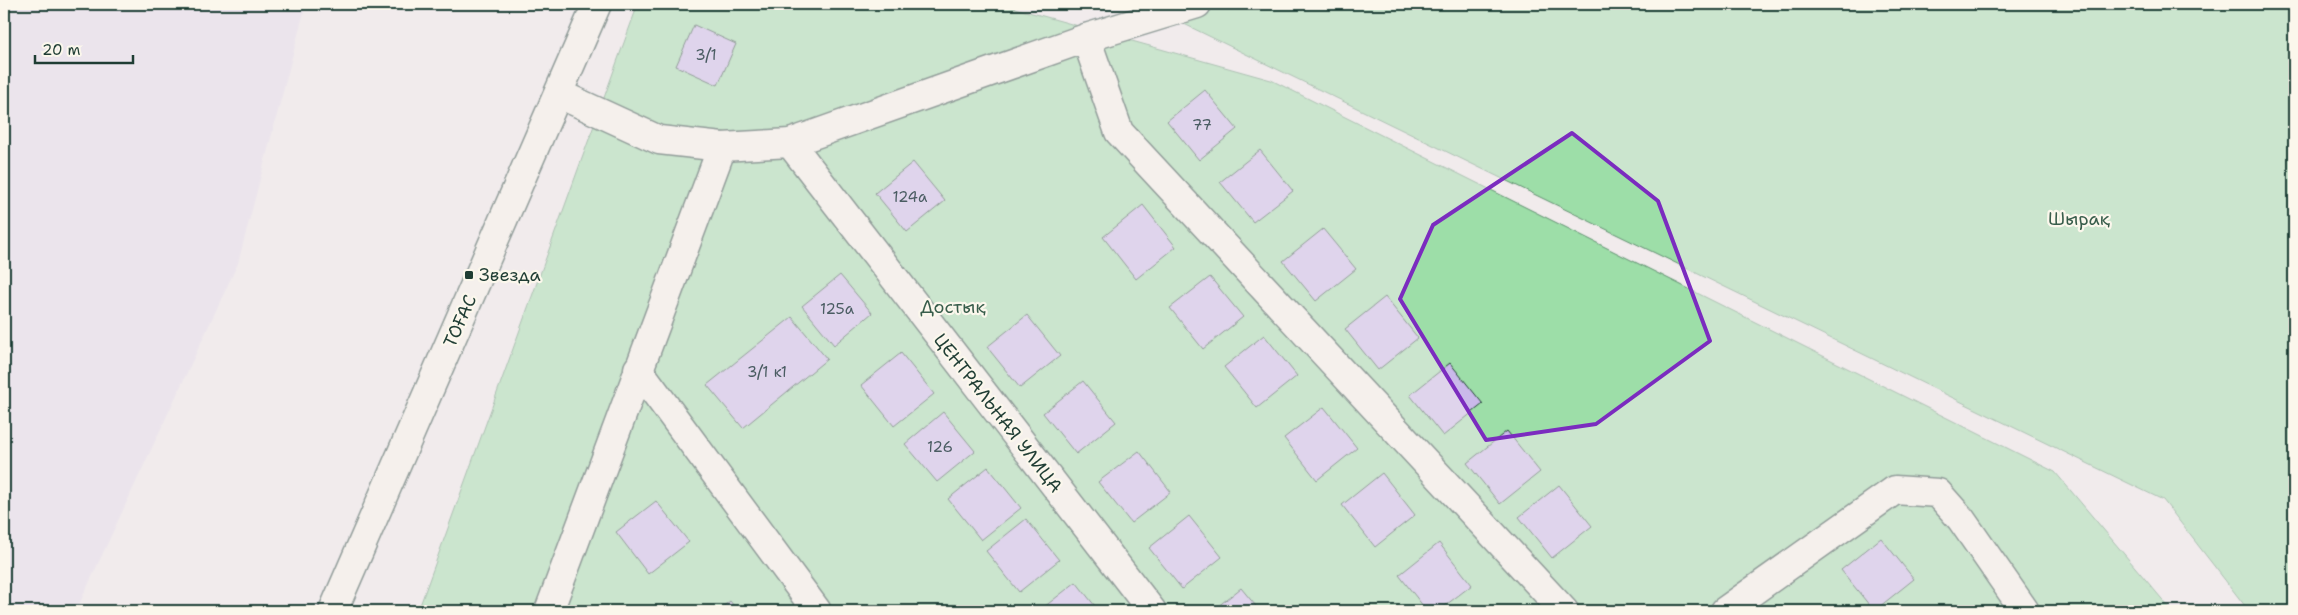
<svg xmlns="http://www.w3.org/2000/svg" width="2298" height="615" font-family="'Shantell Sans',sans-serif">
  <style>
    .built { fill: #e5dceb }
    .green { fill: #9ddea8; stroke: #5e8e6e }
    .building { fill: #cab9ea; stroke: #1f3d34 }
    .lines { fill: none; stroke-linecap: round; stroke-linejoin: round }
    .minor-casing { stroke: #1f3d34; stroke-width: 31 }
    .highway-casing { stroke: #1f3d34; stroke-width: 31 }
    .minor { stroke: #fbf7ec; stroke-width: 28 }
    .highway { stroke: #fbf7ec; stroke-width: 28 }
    .marked { fill: none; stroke: #7b2cbf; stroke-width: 4; stroke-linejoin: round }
    .poi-dot { fill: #1f3d34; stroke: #fbf7ec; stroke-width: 2 }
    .labels { text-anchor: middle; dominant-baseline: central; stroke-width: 4.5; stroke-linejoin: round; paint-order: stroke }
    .number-label { font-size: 15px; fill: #4a5c62 }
    .park-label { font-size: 18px; fill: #385d4b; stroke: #fbf7ec }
    .poi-label { font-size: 18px; fill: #1f3d34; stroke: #fbf7ec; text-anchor: start }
    .street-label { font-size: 18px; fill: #1f3d34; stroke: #fbf7ec }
  </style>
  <rect width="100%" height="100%" fill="#f1ebec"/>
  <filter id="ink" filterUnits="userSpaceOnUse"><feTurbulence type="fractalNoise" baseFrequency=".02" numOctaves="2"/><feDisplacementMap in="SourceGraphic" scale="10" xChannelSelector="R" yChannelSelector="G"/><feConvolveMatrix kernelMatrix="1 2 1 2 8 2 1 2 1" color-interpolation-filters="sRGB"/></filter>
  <g filter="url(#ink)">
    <!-- built -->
    <path class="built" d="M 4,4 L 306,4 L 238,263 L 76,611 L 4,611 Z"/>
    <!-- green -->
    <g class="green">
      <path d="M 638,4 L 1000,4 L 1271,80 L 2055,472 L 2172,611 L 418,611 Z"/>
      <path d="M 1143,4 L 2294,4 L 2294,611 L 2249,611 L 2163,500 Z"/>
    </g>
    <!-- building -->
    <g class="building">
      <path d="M 694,25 L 736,44 L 718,85 L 676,66 Z"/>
      <path d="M 1205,90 L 1237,129 L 1199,160 L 1167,121 Z"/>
      <path d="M 1260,150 L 1293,191 L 1253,222 L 1220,182 Z"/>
      <path d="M 913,162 L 945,201 L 907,232 L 875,193 Z"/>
      <path d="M 1143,205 L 1176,247 L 1136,279 L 1103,237 Z"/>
      <path d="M 1323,229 L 1356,269 L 1316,301 L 1283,261 Z"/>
      <path d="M 840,275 L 872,313 L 834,345 L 802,306 Z"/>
      <path d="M 1210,277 L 1243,317 L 1203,349 L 1170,308 Z"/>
      <path d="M 1385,297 L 1418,338 L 1378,370 L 1345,329 Z"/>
      <path d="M 1027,315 L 1060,356 L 1020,388 L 987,347 Z"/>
      <path d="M 792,317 L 827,359 L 743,428 L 707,385 Z"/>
      <path d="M 1264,335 L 1297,376 L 1257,408 L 1224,367 Z"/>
      <path d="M 901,353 L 934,394 L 894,426 L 861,385 Z"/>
      <path d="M 1450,363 L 1483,404 L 1443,436 L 1410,395 Z"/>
      <path d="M 1083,381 L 1116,422 L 1076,454 L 1043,413 Z"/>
      <path d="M 1324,407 L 1357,448 L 1317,480 L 1284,438 Z"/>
      <path d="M 943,412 L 975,451 L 937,482 L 905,444 Z"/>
      <path d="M 1507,431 L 1540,472 L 1500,504 L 1467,463 Z"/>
      <path d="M 1139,451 L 1171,492 L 1131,523 L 1098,482 Z"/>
      <path d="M 988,467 L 1021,508 L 981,540 L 948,499 Z"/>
      <path d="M 1382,473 L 1415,515 L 1375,547 L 1342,505 Z"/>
      <path d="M 1559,485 L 1592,526 L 1552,558 L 1519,517 Z"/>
      <path d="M 656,501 L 689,542 L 648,574 L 616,532 Z"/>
      <path d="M 1189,516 L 1222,557 L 1182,589 L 1149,548 Z"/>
      <path d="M 1026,519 L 1059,560 L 1019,592 L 986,551 Z"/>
      <path d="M 1881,538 L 1914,579 L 1874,611 L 1841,570 Z"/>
      <path d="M 1439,543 L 1472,585 L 1438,611 L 1427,611 L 1399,575 Z"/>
      <path d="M 1076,582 L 1099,611 L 1039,611 Z"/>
      <path d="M 1241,588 L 1260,611 L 1212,611 Z"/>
      <path d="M 730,601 L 738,611 L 717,611 Z"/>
    </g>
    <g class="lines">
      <!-- minor casing -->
      <g class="minor-casing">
        <g id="minor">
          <path d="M 1086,38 L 1119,132 L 1564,611"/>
          <path d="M 559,94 L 659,140 L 722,147 L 790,143 L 1086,38 L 1197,4"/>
          <path d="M 790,143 L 1152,611"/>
          <path d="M 638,369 L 817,611"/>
          <path d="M 549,611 L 722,147"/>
          <path d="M 1725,611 L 1895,490 L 1938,493 L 1961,519 L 2025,611"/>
        </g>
      </g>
      <!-- highway casing -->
      <g class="highway-casing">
        <path id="highway" d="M 333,611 L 597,4"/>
      </g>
      <!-- minor -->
      <use href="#minor" class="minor"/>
      <!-- highway -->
      <use href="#highway" class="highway"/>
    </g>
  </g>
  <!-- marked area -->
  <path d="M0 0H2298V615H0ZM 1572,133 L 1658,201 L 1710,341 L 1596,424 L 1486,440 L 1400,299 L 1433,225 Z" fill="#f1ebec" fill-opacity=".55" fill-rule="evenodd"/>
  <path class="marked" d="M 1572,133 L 1658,201 L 1710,341 L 1596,424 L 1486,440 L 1400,299 L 1433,225 Z"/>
  <!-- markers -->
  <rect class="poi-dot" x="464" y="270" width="10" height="10" rx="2.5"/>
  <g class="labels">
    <!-- number labels -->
    <g class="number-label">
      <text x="706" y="55">3/1</text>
      <text x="1202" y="125">77</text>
      <text x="910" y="197">124а</text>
      <text x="837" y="309">125а</text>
      <text x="767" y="372">3/1 к1</text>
      <text x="940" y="447">126</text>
    </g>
    <!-- park labels -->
    <g class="park-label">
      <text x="2079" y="219">Шырақ</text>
      <text x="953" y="307">Достық</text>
    </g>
    <!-- poi labels -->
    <g class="poi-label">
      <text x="479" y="275">Звезда</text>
    </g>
    <!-- street labels -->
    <g class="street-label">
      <text transform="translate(460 321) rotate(-66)">ТОҒАС</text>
      <text transform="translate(998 413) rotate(52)">ЦЕНТРАЛЬНАЯ УЛИЦА</text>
    </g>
  </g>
  <!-- margin -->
  <rect width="2298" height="615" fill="none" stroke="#fbf7ec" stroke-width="20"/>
  <rect x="10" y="10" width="2278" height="595" fill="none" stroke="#1f3d34" stroke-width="2" filter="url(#ink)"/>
  <!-- scale -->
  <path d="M35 55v8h98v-8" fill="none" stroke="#1f3d34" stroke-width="2.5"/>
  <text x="42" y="55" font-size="15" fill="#1f3d34" stroke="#fbf7ec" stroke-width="4" paint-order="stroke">20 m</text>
</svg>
